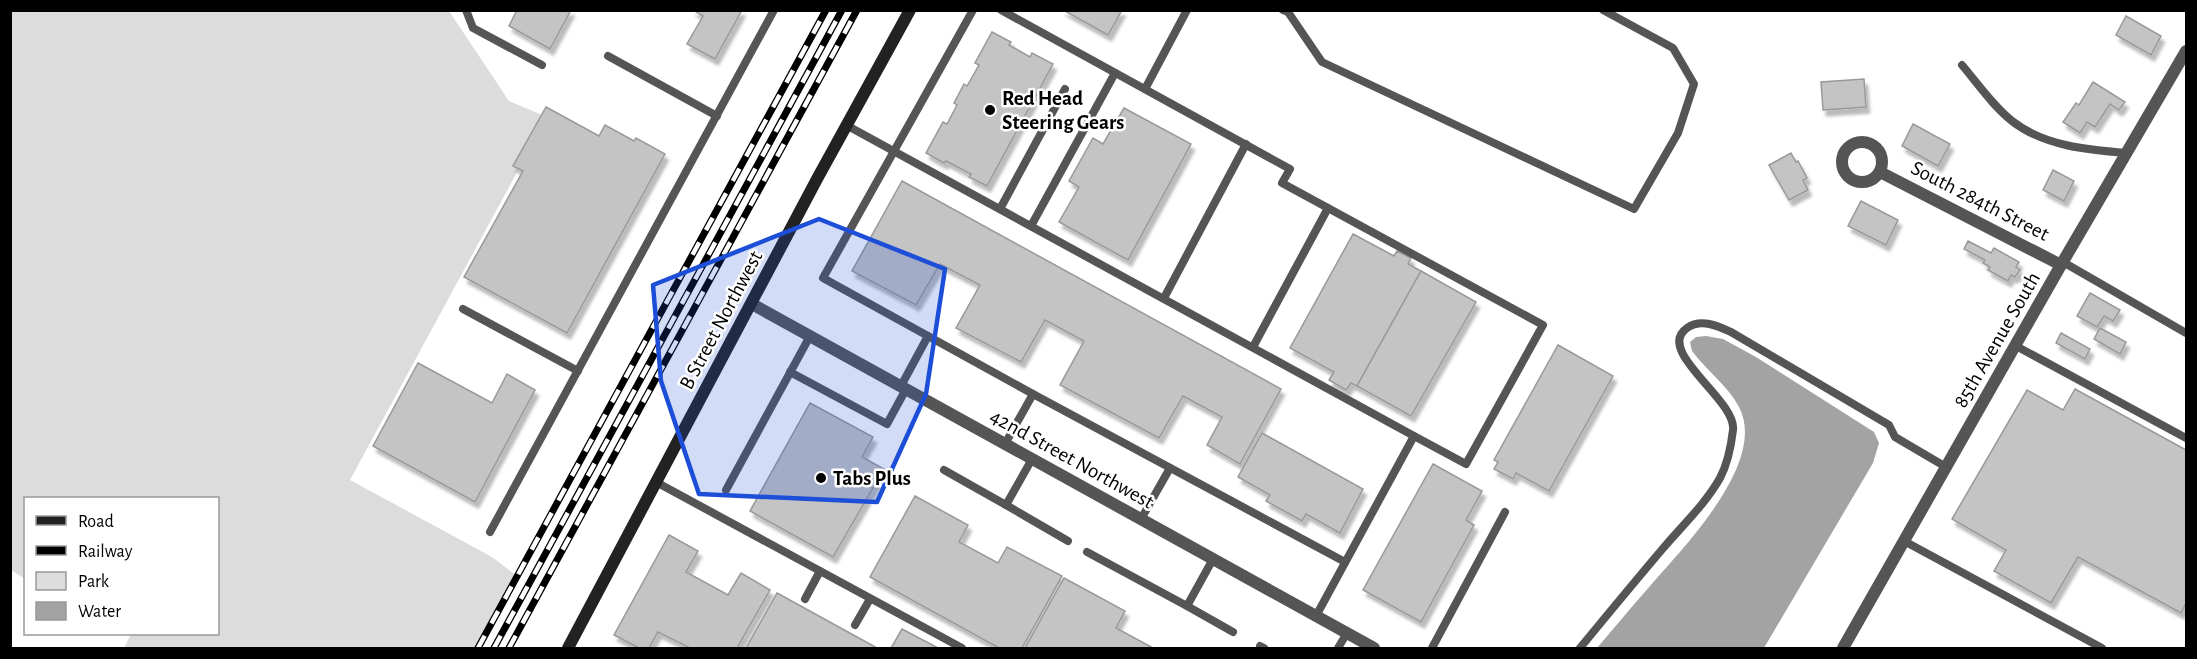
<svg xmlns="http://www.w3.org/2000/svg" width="2197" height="659" font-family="'Alegreya Sans',sans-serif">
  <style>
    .green { fill: #dcdcdc }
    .water { fill: #a3a3a3 }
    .building { fill: #c4c4c4; stroke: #999; stroke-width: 1.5; filter: url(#shadow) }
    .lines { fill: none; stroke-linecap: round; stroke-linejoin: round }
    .lane { stroke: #555; stroke-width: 8 }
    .street { stroke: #555; stroke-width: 12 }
    .secondary { stroke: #222; stroke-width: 12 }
    .rail-casing { stroke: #000; stroke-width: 7 }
    .rail { stroke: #fff; stroke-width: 4.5; stroke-dasharray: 14; stroke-linecap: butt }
    .marked { fill: #1d4ed8; fill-opacity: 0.2; stroke: #1d4ed8; stroke-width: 4.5; stroke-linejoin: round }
    .poi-dot { fill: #000; stroke: #fff; stroke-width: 2 }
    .labels { text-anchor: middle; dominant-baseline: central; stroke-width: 5; stroke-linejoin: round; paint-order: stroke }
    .poi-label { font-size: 21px; font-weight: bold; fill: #000; stroke: #fff; text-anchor: start }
    .street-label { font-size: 21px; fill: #000; stroke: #fff }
  </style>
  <defs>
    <filter id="shadow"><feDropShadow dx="3.5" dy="6" stdDeviation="1.5" flood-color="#0004"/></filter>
  </defs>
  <rect width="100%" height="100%" fill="#fff"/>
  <!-- green -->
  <path class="green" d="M 11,11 L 449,11 L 509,101 L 547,117 L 350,480 L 492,557 L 517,576 L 476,648 L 124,648 L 130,636 L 126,634 L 218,634 L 218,498 L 26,498 L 25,579 L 11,570 Z"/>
  <!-- water -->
  <path class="water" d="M 1706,336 L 1723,339 L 1756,357 L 1874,432 L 1879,443 L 1873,463 L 1764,648 L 1597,648 C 1615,627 1632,606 1650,586 C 1683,548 1768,462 1739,407 C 1728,386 1706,370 1692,351 L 1690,342 L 1696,337 Z"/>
  <!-- building -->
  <g class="building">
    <path d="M 517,10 L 571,10 L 550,49 L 509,26 Z"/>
    <path d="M 693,10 L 742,10 L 715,59 L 687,44 L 703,16 Z"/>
    <path d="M 1063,10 L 1122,10 L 1108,35 Z"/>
    <path d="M 2126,16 L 2161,36 L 2151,55 L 2116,35 Z"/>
    <path d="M 992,32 L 1011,42 L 1009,45 L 1030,57 L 1032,53 L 1053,64 L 987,186 L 969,177 L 971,174 L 946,161 L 944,163 L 926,153 L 943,122 L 947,124 L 957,105 L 954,103 L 964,84 L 967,86 L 979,65 L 975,63 Z"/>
    <path d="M 1864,79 L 1866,107 L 1823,110 L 1821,82 Z"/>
    <path d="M 2093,82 L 2125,102 L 2119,110 L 2110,104 L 2095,127 L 2087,122 L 2080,133 L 2063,122 L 2076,103 L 2079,105 Z"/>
    <path d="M 546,107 L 599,136 L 605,125 L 634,141 L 636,138 L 665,154 L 567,333 L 464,277 L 523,171 L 513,166 Z"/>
    <path d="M 1124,108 L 1191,144 L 1128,260 L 1059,222 L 1079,187 L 1069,181 L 1093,138 L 1103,144 Z"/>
    <path d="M 1913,124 L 1950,144 L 1938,166 L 1902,146 Z"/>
    <path d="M 1791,153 L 1796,162 L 1798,161 L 1807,178 L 1803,180 L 1808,190 L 1789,200 L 1769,165 Z"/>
    <path d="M 2053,170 L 2074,181 L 2064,201 L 2043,190 Z"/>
    <path d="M 902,181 L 1281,389 L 1240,464 L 1207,445 L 1222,417 L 1183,396 L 1159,438 L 1060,385 L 1084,341 L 1045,320 L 1021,362 L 956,328 L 980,285 L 940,264 L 916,305 L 852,271 Z"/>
    <path d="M 1861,201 L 1898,220 L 1886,245 L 1848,226 Z"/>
    <path d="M 1353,234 L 1394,256 L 1397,251 L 1411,258 L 1408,264 L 1421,271 L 1357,386 L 1351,383 L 1346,390 L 1329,380 L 1334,372 L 1290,348 Z"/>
    <path d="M 1968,241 L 1991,253 L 1994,248 L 2019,262 L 2016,267 L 2020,270 L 2015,277 L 2011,275 L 2008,281 L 1988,270 L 1990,267 L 1983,263 L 1985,260 L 1964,249 Z"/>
    <path d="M 1421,271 L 1476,302 L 1411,416 L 1357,386 Z"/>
    <path d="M 2090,293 L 2120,310 L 2113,321 L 2104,316 L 2097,327 L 2077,316 Z"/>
    <path d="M 2100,328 L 2126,342 L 2120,354 L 2094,339 Z"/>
    <path d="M 2061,333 L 2090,349 L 2085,359 L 2056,343 Z"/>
    <path d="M 1558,345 L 1613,376 L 1549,491 L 1516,473 L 1513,479 L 1494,469 L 1498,462 L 1494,460 Z"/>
    <path d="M 418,363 L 492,403 L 507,374 L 535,390 L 475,502 L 373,446 Z"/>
    <path d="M 2075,389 L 2186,450 L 2186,603 L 2181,613 L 2078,557 L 2051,603 L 1994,571 L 2006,550 L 1952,519 L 2027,390 L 2063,410 Z"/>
    <path d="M 810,403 L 873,437 L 862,457 L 884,469 L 833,557 L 750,511 Z"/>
    <path d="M 1262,433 L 1363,489 L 1340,533 L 1306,514 L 1302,521 L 1266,501 L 1270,495 L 1238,477 Z"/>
    <path d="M 1433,464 L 1482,491 L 1466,520 L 1474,525 L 1421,622 L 1363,590 Z"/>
    <path d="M 915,496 L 968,525 L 959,542 L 998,563 L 1007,547 L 1062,576 L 1022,648 L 999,648 L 870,577 Z"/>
    <path d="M 669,535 L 698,551 L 686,572 L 728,595 L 741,573 L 770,590 L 737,648 L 690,648 L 658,632 L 649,648 L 639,648 L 614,635 Z"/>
    <path d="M 1064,578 L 1125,611 L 1116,628 L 1153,648 L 1025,648 Z"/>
    <path d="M 777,593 L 877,648 L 746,648 Z"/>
    <path d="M 902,629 L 938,648 L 891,648 Z"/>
  </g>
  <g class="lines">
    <!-- lane -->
    <g class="lane">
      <path d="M 466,10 L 473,28 L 542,65"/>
      <path d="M 973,10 L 823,278 L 1033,394 L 1345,562"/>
      <path d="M 1001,10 L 1290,169 L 1282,183 L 1543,325 L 1466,464 L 1414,436"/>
      <path d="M 1283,10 L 1288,12 L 1322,62 L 1634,209 L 1678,133 L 1694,84 L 1673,48 L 1603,10"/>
      <path d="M 608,56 L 717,116"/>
      <path d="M 1962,65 C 1978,84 1993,106 2012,121 C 2044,146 2088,150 2127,153"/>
      <path d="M 1145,89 L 1187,10"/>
      <path d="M 846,125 L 1414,436 L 1316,616"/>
      <path d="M 1000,209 L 1065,89"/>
      <path d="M 1031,226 L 1115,73"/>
      <path d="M 2063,262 L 2186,333"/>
      <path d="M 1164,298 L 1246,144"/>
      <path d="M 463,309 L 578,371"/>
      <path d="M 2016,346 L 2186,438"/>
      <path d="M 1253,347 L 1328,208"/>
      <path d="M 790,372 L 887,424 L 906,389"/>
      <path d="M 901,386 L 928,336"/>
      <path d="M 1005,444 L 1033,394"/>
      <path d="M 944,470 L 1006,505 L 1032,459"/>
      <path d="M 656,482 L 962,648"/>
      <path d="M 726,490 L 810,336"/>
      <path d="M 1006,505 L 1068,541"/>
      <path d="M 1141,519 L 1170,468"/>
      <path d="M 490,532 L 774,10"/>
      <path d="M 1904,541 L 2102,648"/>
      <path d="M 1087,552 L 1187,606 L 1213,559"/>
      <path d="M 805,599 L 820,571"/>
      <path d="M 1187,606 L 1233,632"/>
      <path d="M 855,625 L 870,599"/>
      <path d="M 1260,646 L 1264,648"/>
      <path d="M 1338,648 L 1347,633"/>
      <path d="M 1432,648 L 1505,512"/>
      <path d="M 1580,648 C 1608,614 1636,580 1665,546 C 1683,525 1706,503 1720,478 C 1728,463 1731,447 1733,430 C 1737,400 1654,351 1687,328 C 1701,318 1718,326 1731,332 L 1889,425 L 1895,437 L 1946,467"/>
    </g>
    <!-- street -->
    <g class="street">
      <circle cx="1862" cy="162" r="20"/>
      <path d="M 1880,172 L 2061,265"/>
      <path d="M 752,304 L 1374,648"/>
      <path d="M 1843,648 L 2061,265 L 2186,51"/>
    </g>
    <!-- secondary -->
    <path class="secondary" d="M 568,648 L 817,179 L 910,10"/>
    <!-- rail casing -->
    <g class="rail-casing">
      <g id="rail">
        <path d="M 478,648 L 826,10"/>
        <path d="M 494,648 L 842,10"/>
        <path d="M 509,648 L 857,10"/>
      </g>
    </g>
    <!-- rail -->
    <use href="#rail" class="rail"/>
  </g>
  <!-- marked area -->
  <path class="marked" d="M 819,219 L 945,269 L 926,394 L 877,502 L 699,494 L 661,381 L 653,285 Z"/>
  <!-- markers -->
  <g class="poi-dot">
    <circle cx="990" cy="110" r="6"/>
    <circle cx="821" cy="478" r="6"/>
  </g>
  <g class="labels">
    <!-- poi labels -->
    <g class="poi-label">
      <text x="1002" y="98">Red Head<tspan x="1002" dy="24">Steering Gears</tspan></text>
      <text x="833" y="478">Tabs Plus</text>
    </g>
    <!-- street labels -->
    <g class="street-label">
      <text transform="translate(1980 201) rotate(27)">South 284th Street</text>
      <text transform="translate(721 320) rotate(-62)">B Street Northwest</text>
      <text transform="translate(1997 340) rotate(-60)">85th Avenue South</text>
      <text transform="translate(1072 459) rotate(29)">42nd Street Northwest</text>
    </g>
  </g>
  <!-- border -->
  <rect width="2197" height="659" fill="none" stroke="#000000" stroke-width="24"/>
  <!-- legend -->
  <rect x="24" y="497" width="195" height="138" fill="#ffffff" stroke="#999999" stroke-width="1.5"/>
  <rect x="36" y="516" width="30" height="9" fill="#222222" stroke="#999999" stroke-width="1.5"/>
  <text x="78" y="527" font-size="18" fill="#000000">Road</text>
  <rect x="36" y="546" width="30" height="9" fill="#000000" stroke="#999999" stroke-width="1.5"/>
  <text x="78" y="557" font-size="18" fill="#000000">Railway</text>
  <rect x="36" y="572" width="30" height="18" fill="#dcdcdc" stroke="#999999" stroke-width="1.5"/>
  <text x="78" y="587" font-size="18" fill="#000000">Park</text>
  <rect x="36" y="602" width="30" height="18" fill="#a3a3a3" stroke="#999999" stroke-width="1.5"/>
  <text x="78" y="617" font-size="18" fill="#000000">Water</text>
</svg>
